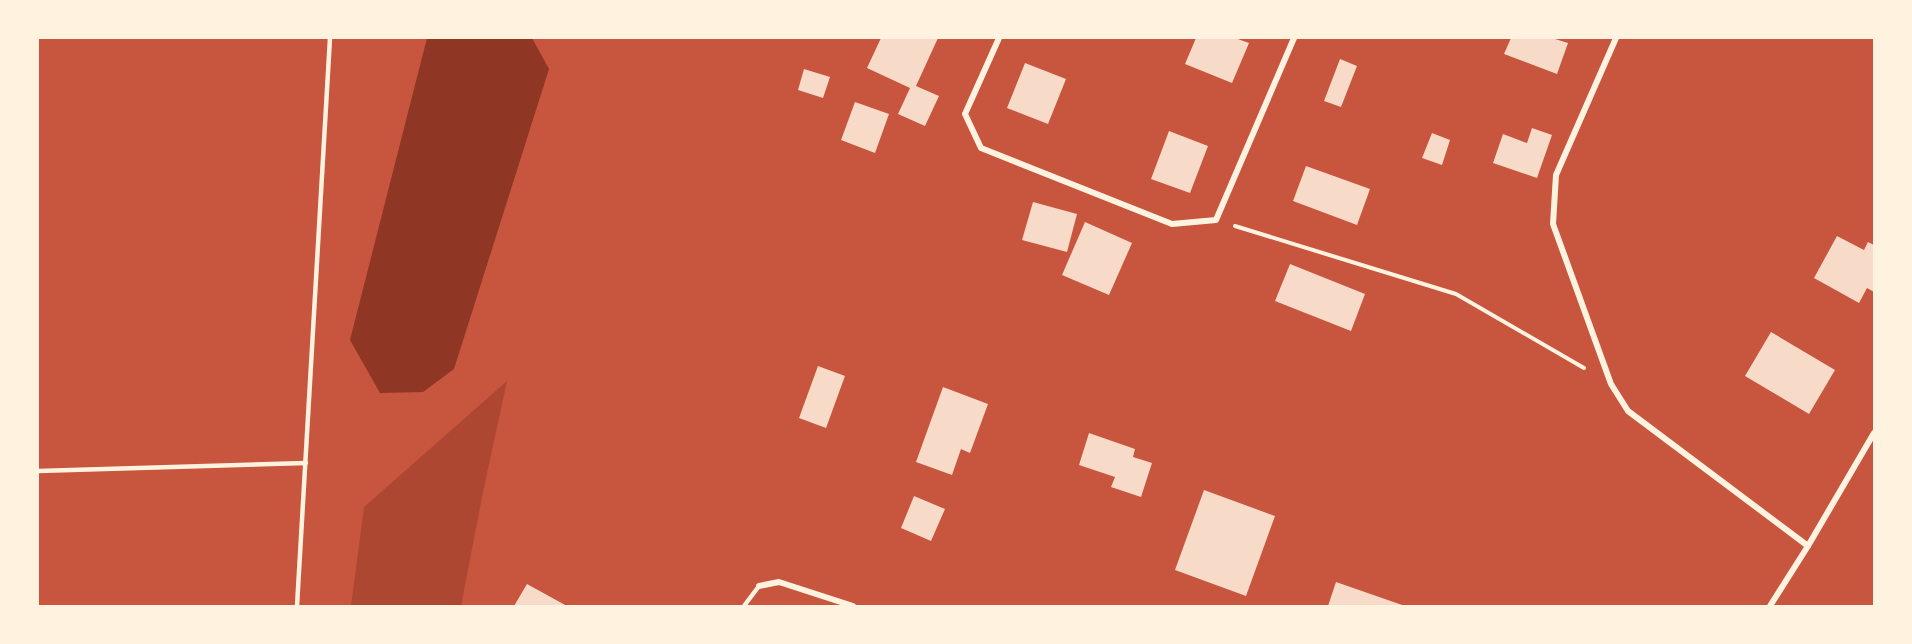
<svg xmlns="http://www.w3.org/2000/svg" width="1912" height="644" font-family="Helvetica,sans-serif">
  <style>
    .green { fill: #ae4732 }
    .water { fill: #8f3625 }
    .building { fill: #f7dbc8 }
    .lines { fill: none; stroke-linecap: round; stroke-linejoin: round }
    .path { stroke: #fff3e0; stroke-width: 4 }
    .service { stroke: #fff3e0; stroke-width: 4.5 }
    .minor { stroke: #fff3e0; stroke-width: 6 }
  </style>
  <rect width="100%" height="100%" fill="#c8553d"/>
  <!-- green -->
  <path class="green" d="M 507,381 L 483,492 L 461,606 L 351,606 L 364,507 Z"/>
  <!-- water -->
  <path class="water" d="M 427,38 L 532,38 L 549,69 L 454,369 L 423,392 L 380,393 L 350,340 Z"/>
  <!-- building -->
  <g class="building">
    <path d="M 881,38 L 938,38 L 916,86 L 939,96 L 925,126 L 898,114 L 910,88 L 867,68 Z"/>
    <path d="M 1196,38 L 1235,38 L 1249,43 L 1232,83 L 1185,64 Z"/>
    <path d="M 1511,38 L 1552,38 L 1568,43 L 1557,74 L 1504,54 Z"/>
    <path d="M 1340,59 L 1357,66 L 1341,107 L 1324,101 Z"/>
    <path d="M 1025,63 L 1066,79 L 1048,124 L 1007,108 Z"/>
    <path d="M 804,69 L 830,77 L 823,98 L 798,90 Z"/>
    <path d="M 855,102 L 889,114 L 875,153 L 841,140 Z"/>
    <path d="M 1532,128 L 1552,135 L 1537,178 L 1493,163 L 1503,134 L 1527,143 Z"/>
    <path d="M 1169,131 L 1208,146 L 1190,193 L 1151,179 Z"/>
    <path d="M 1432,133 L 1450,140 L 1442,165 L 1422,158 Z"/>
    <path d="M 1306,166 L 1370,189 L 1357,225 L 1293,201 Z"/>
    <path d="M 1033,202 L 1077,214 L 1067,252 L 1022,240 Z"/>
    <path d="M 1085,222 L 1132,243 L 1109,295 L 1062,275 Z"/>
    <path d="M 1837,236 L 1864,250 L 1868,242 L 1874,245 L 1874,292 L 1867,288 L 1859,303 L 1814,278 Z"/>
    <path d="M 1290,264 L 1365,294 L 1351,331 L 1275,301 Z"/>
    <path d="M 1771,332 L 1835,370 L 1809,414 L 1745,376 Z"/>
    <path d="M 818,366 L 845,376 L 826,428 L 799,418 Z"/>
    <path d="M 943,387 L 988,404 L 970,453 L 961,449 L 952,475 L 916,462 Z"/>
    <path d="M 1089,433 L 1135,449 L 1133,457 L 1152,463 L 1141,497 L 1111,487 L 1115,477 L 1079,465 Z"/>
    <path d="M 1204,490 L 1275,516 L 1246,596 L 1175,570 Z"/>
    <path d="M 914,496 L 945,509 L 931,541 L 901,528 Z"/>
    <path d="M 1336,582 L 1405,606 L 1328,606 Z"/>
    <path d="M 527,584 L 567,606 L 514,606 Z"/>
  </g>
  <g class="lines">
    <!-- path -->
    <path class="path" d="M 1235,226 L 1456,294 L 1584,368"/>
    <!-- service -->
    <g class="service">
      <path d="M 38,471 L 306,463"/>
      <path d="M 297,606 L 330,38"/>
      <path d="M 744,606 L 759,586"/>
    </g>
    <!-- minor -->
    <g class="minor">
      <path d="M 999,38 L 965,114 L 981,148 L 1172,224 L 1216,220 L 1294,38"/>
      <path d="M 1616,38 L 1556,175 L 1553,224 L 1611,384 L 1628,411 L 1808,546"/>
      <path d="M 759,586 L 779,582 L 853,606"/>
      <path d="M 1770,606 L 1808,546 L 1874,433"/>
    </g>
  </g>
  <!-- border -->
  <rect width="1912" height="644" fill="none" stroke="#fff3e0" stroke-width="78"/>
</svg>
